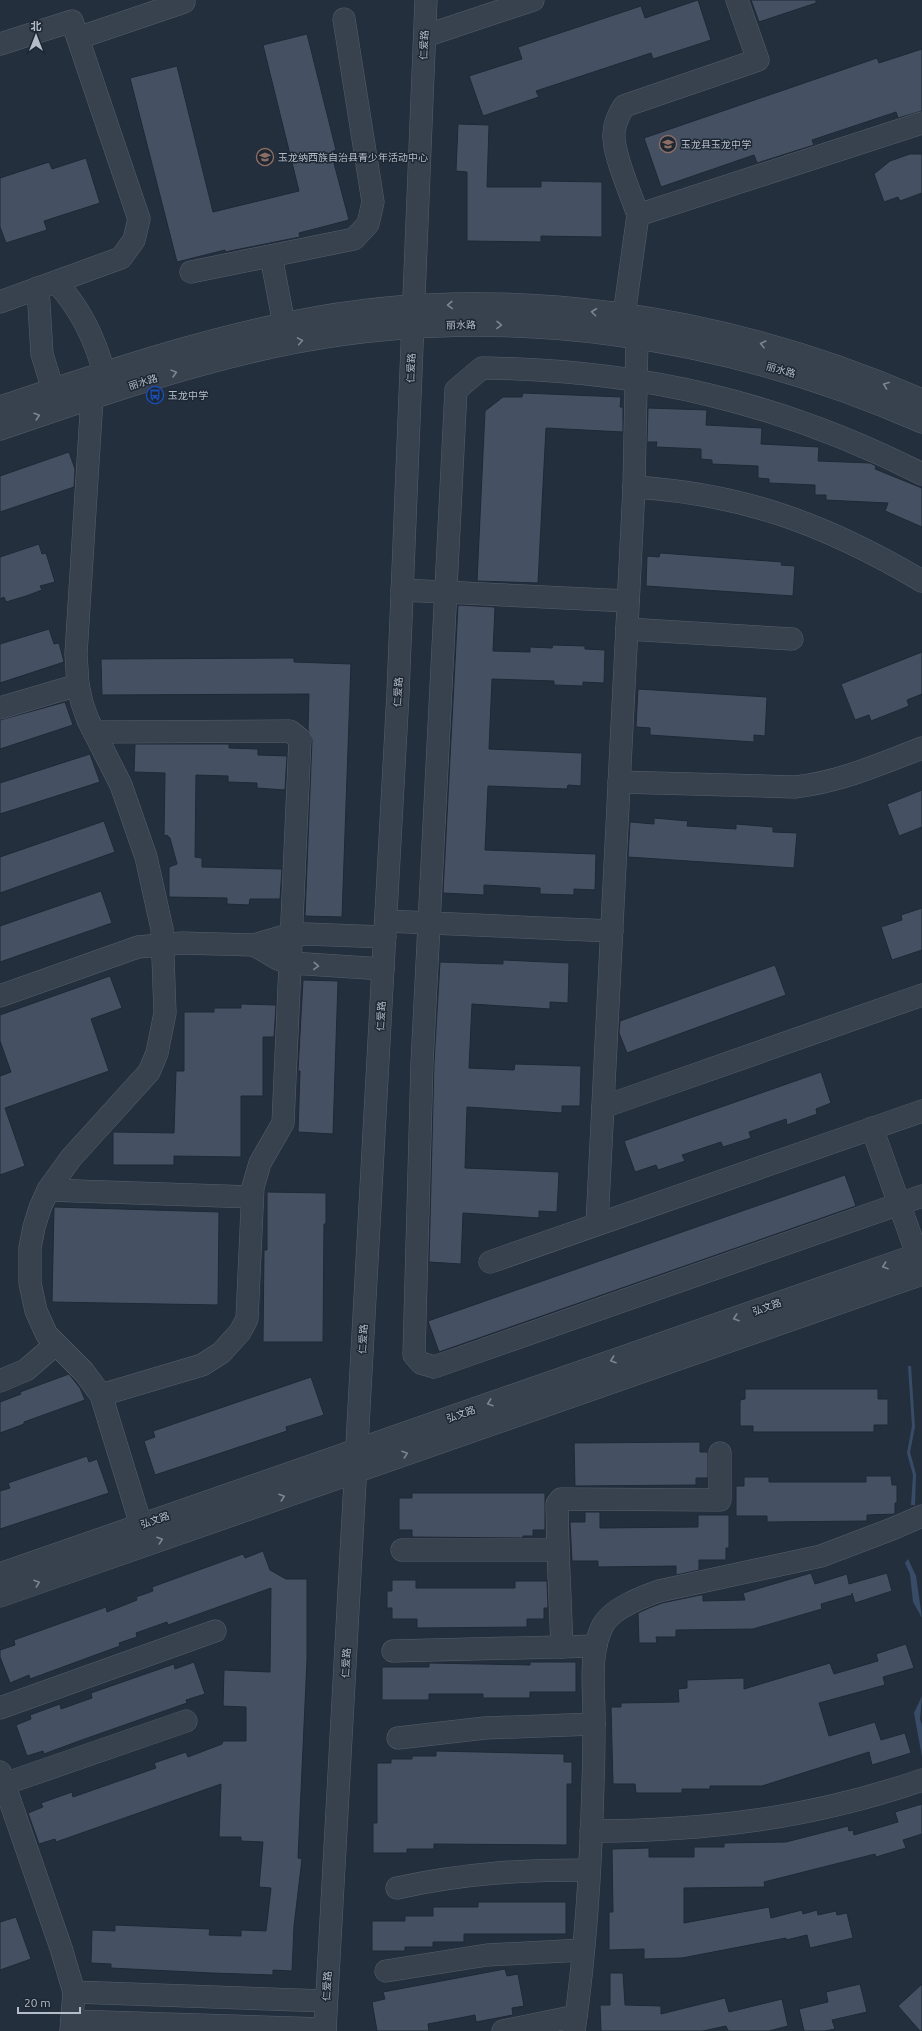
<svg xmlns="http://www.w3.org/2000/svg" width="922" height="2031" font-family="Ubuntu,'Noto Sans SC',sans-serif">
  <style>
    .water { fill: #394c67 }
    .building { fill: #455162; stroke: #1f2835 }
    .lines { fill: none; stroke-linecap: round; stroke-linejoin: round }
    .minor-casing { stroke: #565f6c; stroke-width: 23 }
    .minor { stroke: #38414e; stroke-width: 22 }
    .oneway { stroke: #7c8592 }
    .labels { text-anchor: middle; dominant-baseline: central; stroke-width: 3; stroke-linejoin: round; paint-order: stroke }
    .street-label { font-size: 10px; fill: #b4bcc9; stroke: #1d2633 }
    .poi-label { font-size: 10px; fill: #b4bcc9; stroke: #1d2633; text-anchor: start }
  </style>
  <rect width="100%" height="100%" fill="#242f3e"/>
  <!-- water -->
  <g class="water">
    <path d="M 908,1366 L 911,1366 L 915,1427 L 910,1452 L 916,1474 L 915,1505 L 911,1505 L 913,1475 L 907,1453 L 912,1426 Z"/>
    <path d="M 908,1559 L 916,1576 L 922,1618 L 913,1602 L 910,1574 L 905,1563 Z"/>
    <path d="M 922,1696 L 920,1719 L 922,1725 L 922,1757 L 914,1713 Z"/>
  </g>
  <!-- building -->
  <g class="building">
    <path d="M 698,0 L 711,40 L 653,59 L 651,53 L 536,91 L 539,97 L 483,116 L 469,76 L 522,59 L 518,47 L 641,6 L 645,18 Z"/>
    <path d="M 751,0 L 816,0 L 816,3 L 759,22 Z"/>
    <path d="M 307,34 L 336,150 L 331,152 L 349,220 L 299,233 L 300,237 L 225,252 L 225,250 L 177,262 L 130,78 L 177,66 L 213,212 L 299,191 L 263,45 Z"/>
    <path d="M 922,49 L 922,111 L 898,118 L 896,112 L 812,140 L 814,145 L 757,163 L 754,155 L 661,187 L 644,138 L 877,58 L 879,63 Z"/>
    <path d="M 458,124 L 489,125 L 487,187 L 541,187 L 541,181 L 602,182 L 602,237 L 541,236 L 541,242 L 467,241 L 467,172 L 456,171 Z"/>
    <path d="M 910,154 L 922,154 L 922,193 L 900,201 L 898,197 L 884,202 L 874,174 L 890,161 Z"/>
    <path d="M 86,158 L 100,203 L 44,221 L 47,230 L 6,243 L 0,227 L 0,178 L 49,162 L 52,169 Z"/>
    <path d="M 523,393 L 621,397 L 620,407 L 623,407 L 623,432 L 546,428 L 538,583 L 477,581 L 485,411 L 503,397 L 522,397 Z"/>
    <path d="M 648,408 L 707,410 L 706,425 L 762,428 L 761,444 L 819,447 L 818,461 L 870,463 L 876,466 L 875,469 L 922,488 L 922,527 L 885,511 L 888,503 L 826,500 L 826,495 L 815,495 L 815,485 L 769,483 L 769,479 L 758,478 L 758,466 L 712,464 L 712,460 L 701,459 L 701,449 L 656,447 L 657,442 L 647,442 Z"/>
    <path d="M 69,452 L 75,469 L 74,487 L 0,512 L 0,476 Z"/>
    <path d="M 39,544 L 42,554 L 46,553 L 55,582 L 40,586 L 42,590 L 26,596 L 6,602 L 4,597 L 0,599 L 0,557 Z"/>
    <path d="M 660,553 L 782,562 L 781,565 L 795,566 L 793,596 L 646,586 L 647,556 L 659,557 Z"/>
    <path d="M 458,605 L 495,607 L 493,651 L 530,652 L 530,647 L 552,648 L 553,645 L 585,646 L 585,649 L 605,650 L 604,683 L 583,682 L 583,686 L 554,685 L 554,681 L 492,679 L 489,749 L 582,753 L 581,786 L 568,785 L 567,789 L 488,786 L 485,850 L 596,854 L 595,890 L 574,889 L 574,895 L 540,894 L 540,888 L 484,885 L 484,895 L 443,893 Z"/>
    <path d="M 49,629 L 54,644 L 59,643 L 64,662 L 0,683 L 0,644 Z"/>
    <path d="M 922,652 L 922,694 L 907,700 L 909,706 L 899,710 L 871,721 L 869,715 L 855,720 L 841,684 Z"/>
    <path d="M 294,658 L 294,662 L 351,664 L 342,917 L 305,916 L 312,740 L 308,729 L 309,694 L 102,695 L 101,659 Z"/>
    <path d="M 638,689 L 767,697 L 765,736 L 754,735 L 754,742 L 650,735 L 650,728 L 636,727 Z"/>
    <path d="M 65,702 L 73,725 L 0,749 L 0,720 Z"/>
    <path d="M 135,744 L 229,744 L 229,748 L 258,749 L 258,755 L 287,756 L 285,790 L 257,788 L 257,783 L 228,782 L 228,776 L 196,775 L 195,857 L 202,858 L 202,867 L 282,869 L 280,899 L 250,899 L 249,905 L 227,904 L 227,898 L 169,897 L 169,867 L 177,864 L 170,838 L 167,835 L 164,836 L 165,773 L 134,772 Z"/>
    <path d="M 90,754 L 100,782 L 0,814 L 0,783 Z"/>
    <path d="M 922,790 L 922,827 L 899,836 L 887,804 Z"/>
    <path d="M 654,818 L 688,821 L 687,826 L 736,829 L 736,824 L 773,827 L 773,832 L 797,833 L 794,868 L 628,857 L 630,822 L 654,824 Z"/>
    <path d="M 104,821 L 115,852 L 0,893 L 0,857 Z"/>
    <path d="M 101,891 L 112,923 L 0,962 L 0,926 Z"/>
    <path d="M 922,908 L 922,950 L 892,960 L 881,927 L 902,920 L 901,915 Z"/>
    <path d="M 503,960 L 569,963 L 568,1003 L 550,1002 L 550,1009 L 472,1004 L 469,1068 L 514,1070 L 515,1064 L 581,1066 L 580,1106 L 562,1106 L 562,1113 L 467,1107 L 465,1168 L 559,1172 L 557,1212 L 539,1211 L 539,1218 L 463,1213 L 461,1264 L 429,1262 L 434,1063 L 440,962 L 503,964 Z"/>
    <path d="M 775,965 L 786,995 L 627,1053 L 619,1033 L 620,1021 Z"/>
    <path d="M 110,976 L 122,1008 L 91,1019 L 109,1071 L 5,1108 L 25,1166 L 0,1175 L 0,1076 L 11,1072 L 0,1041 L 0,1015 Z"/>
    <path d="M 303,980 L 338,981 L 333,1134 L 298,1132 L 300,1071 L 298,1071 Z"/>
    <path d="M 241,1004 L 276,1005 L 274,1037 L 263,1037 L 263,1096 L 241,1096 L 241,1157 L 174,1156 L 174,1165 L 113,1165 L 113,1132 L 174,1133 L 176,1071 L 184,1071 L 184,1012 L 214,1012 L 214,1008 L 241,1008 Z"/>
    <path d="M 821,1072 L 831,1103 L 816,1109 L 817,1114 L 787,1125 L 786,1119 L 749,1132 L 751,1138 L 723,1147 L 721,1142 L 682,1155 L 685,1161 L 658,1170 L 656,1165 L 635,1172 L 624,1141 Z"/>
    <path d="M 845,1175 L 856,1206 L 439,1352 L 428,1321 Z"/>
    <path d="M 267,1192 L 326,1193 L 326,1224 L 324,1224 L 323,1342 L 263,1342 L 264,1250 L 267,1250 Z"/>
    <path d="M 54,1207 L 219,1212 L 218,1305 L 52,1302 Z"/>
    <path d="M 69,1374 L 80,1388 L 85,1400 L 24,1422 L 24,1424 L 0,1433 L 0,1402 L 21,1394 L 20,1392 Z"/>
    <path d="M 311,1377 L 324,1415 L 286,1427 L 287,1431 L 155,1475 L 144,1441 L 155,1437 L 153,1431 Z"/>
    <path d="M 745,1389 L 878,1389 L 878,1399 L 888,1399 L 888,1425 L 874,1425 L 874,1432 L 753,1432 L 753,1426 L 740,1426 L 740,1400 L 745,1399 Z"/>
    <path d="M 700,1442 L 700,1452 L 708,1452 L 708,1478 L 696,1478 L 696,1485 L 575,1486 L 574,1443 Z"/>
    <path d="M 87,1456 L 89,1462 L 97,1459 L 109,1493 L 0,1529 L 0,1491 L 10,1488 L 8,1483 Z"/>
    <path d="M 866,1476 L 891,1476 L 892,1485 L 897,1485 L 897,1503 L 895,1503 L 895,1514 L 867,1515 L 867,1521 L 767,1522 L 767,1516 L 736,1516 L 736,1486 L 744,1486 L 744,1477 L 769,1477 L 769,1482 L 866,1482 Z"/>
    <path d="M 412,1493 L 545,1493 L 545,1530 L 533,1530 L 533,1536 L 523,1536 L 523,1538 L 412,1537 L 412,1530 L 399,1530 L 399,1498 L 412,1498 Z"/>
    <path d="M 585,1512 L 600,1512 L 600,1528 L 698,1527 L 698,1515 L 729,1515 L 729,1548 L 726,1548 L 726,1560 L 699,1560 L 699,1570 L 676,1575 L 676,1566 L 598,1567 L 598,1561 L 572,1561 L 570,1522 L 585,1522 Z"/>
    <path d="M 263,1551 L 270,1570 L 286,1579 L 307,1579 L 307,1660 L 298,1858 L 302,1859 L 294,1926 L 292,1971 L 273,1970 L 273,1975 L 212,1973 L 111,1968 L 111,1964 L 91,1963 L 92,1930 L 115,1931 L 115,1925 L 210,1929 L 209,1935 L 241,1936 L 241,1930 L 266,1931 L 271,1888 L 259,1887 L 263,1842 L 241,1841 L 241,1837 L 219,1837 L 221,1784 L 56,1842 L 55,1839 L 39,1844 L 28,1813 L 43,1807 L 41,1803 L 72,1792 L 73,1797 L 156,1768 L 154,1763 L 186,1752 L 188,1757 L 222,1744 L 223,1741 L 246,1741 L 246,1707 L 223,1706 L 224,1670 L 270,1672 L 271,1588 L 168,1625 L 167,1622 L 136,1633 L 137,1637 L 119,1643 L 120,1646 L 30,1679 L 29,1675 L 10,1683 L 0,1657 L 0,1650 L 15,1645 L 14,1640 L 106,1607 L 107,1612 L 137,1600 L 136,1597 L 153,1591 L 152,1587 L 243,1554 L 245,1558 Z"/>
    <path d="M 811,1573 L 815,1584 L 847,1574 L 849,1584 L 887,1573 L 892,1591 L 855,1603 L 852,1593 L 852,1595 L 821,1604 L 822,1609 L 753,1629 L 676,1630 L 676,1637 L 656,1637 L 657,1643 L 639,1643 L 638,1613 L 649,1608 L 662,1603 L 700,1595 L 703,1595 L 703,1601 L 745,1600 L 743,1593 Z"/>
    <path d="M 392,1580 L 416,1580 L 416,1588 L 515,1588 L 515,1581 L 547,1581 L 548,1608 L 544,1608 L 544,1619 L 527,1619 L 527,1627 L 417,1628 L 417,1619 L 392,1619 L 392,1608 L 387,1608 L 387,1591 L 392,1591 Z"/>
    <path d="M 906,1644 L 914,1668 L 883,1677 L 885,1685 L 819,1703 L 829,1736 L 875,1722 L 881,1740 L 905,1733 L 911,1753 L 872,1765 L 869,1752 L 762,1786 L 710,1786 L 710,1789 L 682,1789 L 682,1793 L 636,1793 L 635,1784 L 613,1784 L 611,1707 L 621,1707 L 621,1703 L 679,1702 L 678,1689 L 687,1688 L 687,1680 L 744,1678 L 744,1689 L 830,1663 L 834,1674 L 878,1661 L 876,1654 Z"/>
    <path d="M 194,1662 L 205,1694 L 186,1700 L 187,1703 L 79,1741 L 44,1754 L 43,1751 L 27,1756 L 16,1725 L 31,1719 L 30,1715 L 60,1704 L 61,1709 L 92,1698 L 91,1693 L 174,1664 L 175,1669 Z"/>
    <path d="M 530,1662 L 576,1662 L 576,1692 L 530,1692 L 530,1698 L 483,1698 L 483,1694 L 429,1694 L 429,1700 L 382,1700 L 382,1667 L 429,1667 L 429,1663 L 530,1665 Z"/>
    <path d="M 436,1751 L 564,1754 L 564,1762 L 572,1762 L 572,1784 L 567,1784 L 567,1845 L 434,1844 L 434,1849 L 407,1849 L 407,1853 L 373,1853 L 373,1823 L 377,1823 L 377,1763 L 391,1763 L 391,1759 L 412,1759 L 412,1756 L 436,1756 Z"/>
    <path d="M 922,1804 L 922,1834 L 903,1840 L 906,1848 L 876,1857 L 875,1854 L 764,1882 L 765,1887 L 684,1888 L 684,1923 L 769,1907 L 771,1918 L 802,1910 L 803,1914 L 817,1910 L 818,1915 L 836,1911 L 837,1915 L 847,1913 L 853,1938 L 810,1948 L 807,1935 L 786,1940 L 786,1938 L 682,1958 L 644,1959 L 644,1949 L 609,1950 L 609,1912 L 613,1912 L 612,1849 L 649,1848 L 649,1857 L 694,1857 L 694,1847 L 724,1847 L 724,1843 L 786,1842 L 848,1826 L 849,1831 L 853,1830 L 854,1835 L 898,1822 L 895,1812 Z"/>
    <path d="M 478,1902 L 566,1902 L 566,1934 L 464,1934 L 464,1942 L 433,1942 L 433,1947 L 405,1947 L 405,1951 L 372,1951 L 372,1921 L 405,1921 L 405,1916 L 433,1916 L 433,1907 L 478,1907 Z"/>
    <path d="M 16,1917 L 31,1959 L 0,1970 L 0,1922 Z"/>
    <path d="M 505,1969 L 507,1976 L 518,1974 L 524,2006 L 512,2008 L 513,2015 L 476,2022 L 475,2015 L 428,2024 L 429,2031 L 377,2031 L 372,2002 L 385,1999 L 383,1992 Z"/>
    <path d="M 610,1973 L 623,1973 L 625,2005 L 661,2006 L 661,2014 L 725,1998 L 729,2012 L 782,1999 L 788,2026 L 769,2031 L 728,2031 L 726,2026 L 703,2031 L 601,2031 L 600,2005 L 610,2005 Z"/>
    <path d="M 860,1984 L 867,2012 L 832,2020 L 835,2029 L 825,2031 L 804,2031 L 799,2009 L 828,2002 L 826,1992 Z"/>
    <path d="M 922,1984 L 922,2031 L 920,2031 L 898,2006 Z"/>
  </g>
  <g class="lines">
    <!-- minor casing -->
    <g class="minor-casing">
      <g id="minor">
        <path d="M 425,36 L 533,0"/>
        <path d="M 78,38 L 184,2"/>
        <path d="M 0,44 L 72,21 L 139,219 L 134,240 L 121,258 L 0,302"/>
        <path d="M 638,215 C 631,194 615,159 614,138 C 613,126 618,116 624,106 L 758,60 L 737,0"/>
        <path d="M 271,256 L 284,324"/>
        <path d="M 191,272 L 354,239 L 368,224 L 373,202 L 344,19"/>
        <path d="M 56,282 C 80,308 95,338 104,373"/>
        <path d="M 38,288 L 42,354 L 53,390"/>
        <path d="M 624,315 L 638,215 L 922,123"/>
        <path d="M 92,398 L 76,654 L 78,685 L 82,703 L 88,720 L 121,785 L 146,857 L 162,929 L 165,1013 L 157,1053 L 149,1072 L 71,1158 L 48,1190 L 40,1208 L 34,1227 L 30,1248 L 30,1283 L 36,1311 L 47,1335 L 84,1372 L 101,1395 L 141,1525"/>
        <path d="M 0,407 C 97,375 193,342 293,322 C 502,279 728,315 922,400"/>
        <path d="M 0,429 C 98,396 196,361 297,342 C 508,302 727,336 922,422"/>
        <path d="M 922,474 C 780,402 641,370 482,368 L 456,390 L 422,1063 L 414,1355 L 421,1363 L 434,1367 L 922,1196"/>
        <path d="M 634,487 C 745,494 827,525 922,581"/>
        <path d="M 402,590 L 628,601"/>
        <path d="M 627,629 L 792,639"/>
        <path d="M 0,708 L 78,685"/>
        <path d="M 94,732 L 290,731 L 300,739 L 283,1123 L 260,1163 L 253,1187 L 247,1319 L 240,1332 L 221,1353 L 202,1365 L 101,1395"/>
        <path d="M 619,782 L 795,787 C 840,782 880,764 922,748"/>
        <path d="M 386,921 L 612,931"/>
        <path d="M 254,945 L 278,959 L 291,963 L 383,969"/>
        <path d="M 0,996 L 138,947 L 182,943 L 254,945 L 281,937 L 306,934 L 385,937"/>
        <path d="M 603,1107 L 922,995"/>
        <path d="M 872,1128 L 917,1254"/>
        <path d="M 48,1190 L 252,1197"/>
        <path d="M 597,1224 L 634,487 L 637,338"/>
        <path d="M 490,1262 L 922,1111"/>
        <path d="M 0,1381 L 26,1370 L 56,1344"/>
        <path d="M 402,1550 L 558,1550 L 562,1647"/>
        <path d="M 558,1550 L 557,1504 L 561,1499 L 720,1500 L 720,1453"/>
        <path d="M 0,1574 L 922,1253"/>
        <path d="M 0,1596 L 922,1274"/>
        <path d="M 393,1651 L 596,1646"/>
        <path d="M 0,1708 L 215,1631"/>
        <path d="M 398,1738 L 485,1728 L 594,1724"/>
        <path d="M 0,1772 L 61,1948 L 74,1992 L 71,2031"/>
        <path d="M 4,1784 L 186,1721"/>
        <path d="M 591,1831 C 707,1831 812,1818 922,1780"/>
        <path d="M 397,1888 C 465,1873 521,1870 589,1870"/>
        <path d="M 386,1971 L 487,1955 L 583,1950"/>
        <path d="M 74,1992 L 326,2001"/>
        <path d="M 72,2021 L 325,2029"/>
        <path d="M 325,2031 L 398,693 L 426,0"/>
        <path d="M 503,2031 L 576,2016"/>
        <path d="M 574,2031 C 586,1949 591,1866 593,1783 C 594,1761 594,1739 594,1717 C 594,1688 589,1654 602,1627 C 610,1609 642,1597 659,1591 L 821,1556 L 892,1529 L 922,1516"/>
      </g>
    </g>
    <!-- minor -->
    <use href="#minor" class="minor"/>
  </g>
  <!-- one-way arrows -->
  <defs><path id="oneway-chevron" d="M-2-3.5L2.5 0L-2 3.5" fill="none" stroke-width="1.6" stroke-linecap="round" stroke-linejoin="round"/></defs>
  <g class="oneway">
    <use href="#oneway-chevron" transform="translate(450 305) rotate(178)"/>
    <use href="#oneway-chevron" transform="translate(594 312) rotate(-173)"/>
    <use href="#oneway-chevron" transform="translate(499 325) rotate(1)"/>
    <use href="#oneway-chevron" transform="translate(300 341) rotate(-10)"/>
    <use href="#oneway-chevron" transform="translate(763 344) rotate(-166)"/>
    <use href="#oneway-chevron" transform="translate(174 373) rotate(-15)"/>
    <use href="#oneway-chevron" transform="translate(886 385) rotate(-159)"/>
    <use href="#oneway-chevron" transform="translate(37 416) rotate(-18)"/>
    <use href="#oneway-chevron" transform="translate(316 966) rotate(3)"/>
    <use href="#oneway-chevron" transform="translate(885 1266) rotate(161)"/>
    <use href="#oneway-chevron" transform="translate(736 1318) rotate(161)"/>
    <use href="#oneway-chevron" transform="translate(613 1360) rotate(161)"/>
    <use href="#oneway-chevron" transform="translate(490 1403) rotate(161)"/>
    <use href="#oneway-chevron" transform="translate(405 1454) rotate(-19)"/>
    <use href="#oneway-chevron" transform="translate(282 1497) rotate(-19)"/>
    <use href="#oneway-chevron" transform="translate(160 1540) rotate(-19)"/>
    <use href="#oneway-chevron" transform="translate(37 1583) rotate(-19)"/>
  </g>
  <!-- icons -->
  <defs>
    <g id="school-ring" transform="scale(0.9)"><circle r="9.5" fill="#1d2633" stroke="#8d6e63" stroke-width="1.5"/><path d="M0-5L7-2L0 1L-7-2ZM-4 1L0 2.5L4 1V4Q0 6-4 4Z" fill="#8d6e63"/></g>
    <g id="bus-ring" transform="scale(0.9)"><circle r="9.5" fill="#1d2633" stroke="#1a4fb4" stroke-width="1.5"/><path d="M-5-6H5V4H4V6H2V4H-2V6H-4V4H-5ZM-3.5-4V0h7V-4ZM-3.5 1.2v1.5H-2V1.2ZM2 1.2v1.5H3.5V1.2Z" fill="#1a4fb4"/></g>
  </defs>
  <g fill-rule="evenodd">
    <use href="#school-ring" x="668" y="144"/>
    <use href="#school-ring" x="265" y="157"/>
    <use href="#bus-ring" x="155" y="395"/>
  </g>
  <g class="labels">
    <!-- street labels -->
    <g class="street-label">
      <text transform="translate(424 45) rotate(-88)">仁爱路</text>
      <text transform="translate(461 325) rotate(-1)">丽水路</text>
      <text transform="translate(411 368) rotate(-88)">仁爱路</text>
      <text transform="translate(781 370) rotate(16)">丽水路</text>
      <text transform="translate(143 382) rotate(-17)">丽水路</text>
      <text transform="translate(398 692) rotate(-87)">仁爱路</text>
      <text transform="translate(381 1016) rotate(-87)">仁爱路</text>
      <text transform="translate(767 1307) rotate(-19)">弘文路</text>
      <text transform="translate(363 1339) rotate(-87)">仁爱路</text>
      <text transform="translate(461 1414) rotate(-19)">弘文路</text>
      <text transform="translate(155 1520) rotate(-19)">弘文路</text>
      <text transform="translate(346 1663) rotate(-87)">仁爱路</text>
      <text transform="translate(327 1986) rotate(-87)">仁爱路</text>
    </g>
    <!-- poi labels -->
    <g class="poi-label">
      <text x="681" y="144">玉龙县玉龙中学</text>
      <text x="278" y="157">玉龙纳西族自治县青少年活动中心</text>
      <text x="168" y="395">玉龙中学</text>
    </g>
  </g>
  <!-- north arrow -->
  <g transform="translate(36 36)" stroke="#1d2633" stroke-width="3" paint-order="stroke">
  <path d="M0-3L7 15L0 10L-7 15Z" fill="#b4bcc9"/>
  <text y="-6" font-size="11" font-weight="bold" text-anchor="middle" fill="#b4bcc9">北</text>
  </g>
  <!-- scale -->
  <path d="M18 2007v6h62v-6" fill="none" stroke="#b4bcc9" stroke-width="2"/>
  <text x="24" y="2007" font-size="12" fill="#b4bcc9" stroke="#1d2633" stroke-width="3" paint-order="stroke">20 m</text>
</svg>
